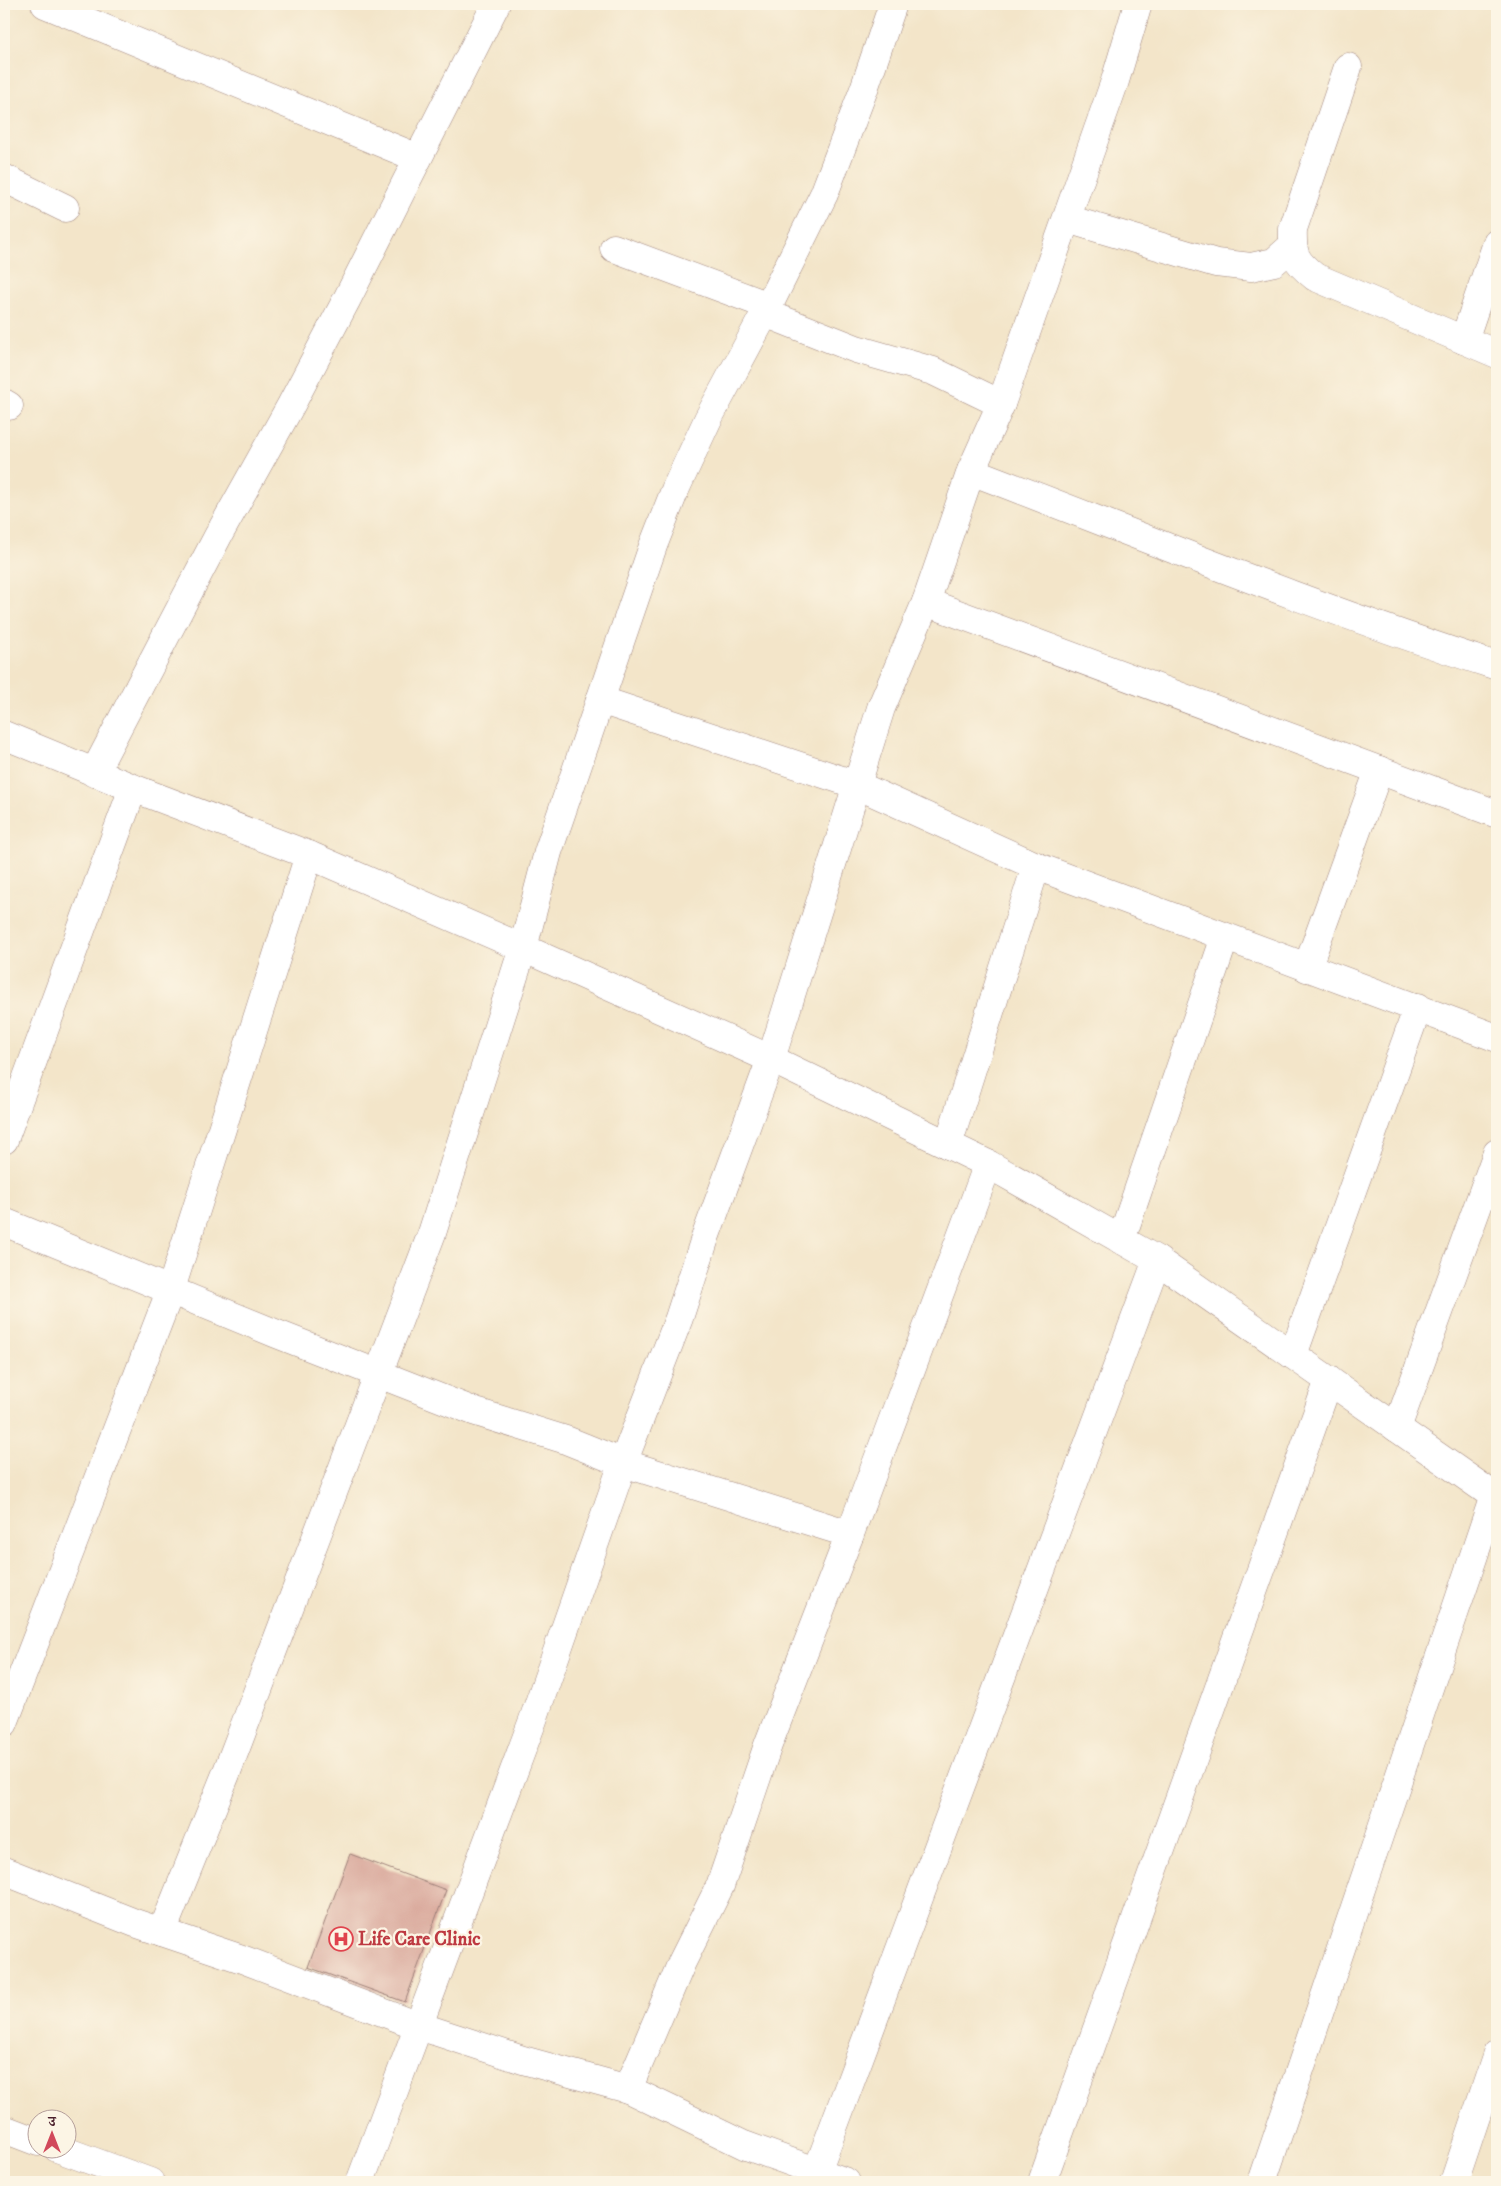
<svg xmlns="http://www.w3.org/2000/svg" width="1501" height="2186" font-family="'IM FELL DW Pica','Noto Serif Devanagari',serif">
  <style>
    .building { fill: #d9a89b }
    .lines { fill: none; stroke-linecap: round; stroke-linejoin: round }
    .minor-casing { stroke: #9e827a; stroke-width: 29 }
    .minor { stroke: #fff; stroke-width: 28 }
    .labels { text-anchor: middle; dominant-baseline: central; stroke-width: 4.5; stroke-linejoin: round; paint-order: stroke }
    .health-label { font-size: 19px; font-weight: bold; fill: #be3a42; stroke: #fcf5e5; text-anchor: start }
  </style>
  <rect width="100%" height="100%" fill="#fcf5e5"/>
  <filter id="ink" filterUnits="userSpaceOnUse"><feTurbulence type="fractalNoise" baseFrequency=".02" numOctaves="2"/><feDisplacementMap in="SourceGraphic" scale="10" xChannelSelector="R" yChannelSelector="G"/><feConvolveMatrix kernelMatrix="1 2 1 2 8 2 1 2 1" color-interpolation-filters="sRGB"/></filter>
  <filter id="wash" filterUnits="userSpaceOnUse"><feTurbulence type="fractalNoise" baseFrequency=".0096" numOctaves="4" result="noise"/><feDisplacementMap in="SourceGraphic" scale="20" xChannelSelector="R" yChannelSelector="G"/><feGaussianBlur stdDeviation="1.12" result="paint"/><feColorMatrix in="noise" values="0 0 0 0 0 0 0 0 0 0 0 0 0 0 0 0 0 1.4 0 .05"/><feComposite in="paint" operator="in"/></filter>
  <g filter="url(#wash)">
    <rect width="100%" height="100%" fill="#f3e5c9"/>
    <g id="blocks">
      <!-- building -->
      <path class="building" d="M 350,1854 L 446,1890 L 405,2002 L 308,1967 Z"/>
    </g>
  </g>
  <g filter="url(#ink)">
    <use href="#blocks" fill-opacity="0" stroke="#9e827a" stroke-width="1"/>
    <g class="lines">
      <!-- minor casing -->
      <g class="minor-casing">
        <g id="minor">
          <path d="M 45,4 L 418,158"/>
          <path d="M 1348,67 L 1293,229 C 1292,255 1295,261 1315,277 L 1497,354"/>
          <path d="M 4,178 L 65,208"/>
          <path d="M 1067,219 L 1216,263 L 1251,267 L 1274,262 L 1292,246"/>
          <path d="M 614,248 L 769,306"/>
          <path d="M 765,313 L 824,194 L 864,89 L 893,4"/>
          <path d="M 1464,340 L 1497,243"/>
          <path d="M 4,403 L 9,406"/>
          <path d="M 971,471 C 1146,538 1319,609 1497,666"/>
          <path d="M 926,602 L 1497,814"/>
          <path d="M 600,700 L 857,785 L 1036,866 L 1497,1038"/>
          <path d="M 4,735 L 133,788 L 309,855 L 523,948 L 771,1059 L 988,1164 L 1157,1260 L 1497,1498"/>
          <path d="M 94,773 L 218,536 L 291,405 L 347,299 L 496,4"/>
          <path d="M 1307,968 L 1379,770"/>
          <path d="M 4,1140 L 133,788"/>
          <path d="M 948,1145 L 1036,866"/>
          <path d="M 4,1222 L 277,1334 L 476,1412 L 566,1440 L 623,1463 L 850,1534 L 768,1745 L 720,1886 L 682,1962 L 628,2089"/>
          <path d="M 1121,1240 L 1225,937"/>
          <path d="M 1293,1355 L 1418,1007"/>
          <path d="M 1397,1428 L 1497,1153"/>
          <path d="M 850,1534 L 988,1164"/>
          <path d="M 4,1723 L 171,1289 L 309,855"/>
          <path d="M 4,1871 L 135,1923 L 242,1959 L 419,2026 L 523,2060 L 628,2089 L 744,2145 L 846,2182"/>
          <path d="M 162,1932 L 226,1774 L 432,1233 L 523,948 L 548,852 L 653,546 L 675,490 L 708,419 L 765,313 L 856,349 L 933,371 L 1001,404"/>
          <path d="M 4,2129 L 38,2142"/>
          <path d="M 57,2148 L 150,2182"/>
          <path d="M 360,2182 L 533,1720 L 623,1463 L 679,1318 L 705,1238 L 771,1059 L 881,708 L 926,602 L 971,471 L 1001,404 L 1115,81 L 1138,4"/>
          <path d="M 813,2182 L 1157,1260"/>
          <path d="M 1042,2182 L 1329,1380"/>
          <path d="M 1262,2182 L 1494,1496"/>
          <path d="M 1454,2182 L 1497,2054"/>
        </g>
      </g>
      <!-- minor -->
      <use href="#minor" class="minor"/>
    </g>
  </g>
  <!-- icons -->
  <defs>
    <g id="hospital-ring" transform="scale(1.25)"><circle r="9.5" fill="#fcf5e5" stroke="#e0444e" stroke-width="1.5"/><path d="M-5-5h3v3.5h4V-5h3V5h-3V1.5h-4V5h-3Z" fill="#e0444e"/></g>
  </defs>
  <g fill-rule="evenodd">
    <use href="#hospital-ring" x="341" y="1939"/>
  </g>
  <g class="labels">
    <!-- health labels -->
    <g class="health-label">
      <text x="358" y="1939">Life Care Clinic</text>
    </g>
  </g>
  <!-- margin -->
  <rect width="1501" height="2186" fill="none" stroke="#fcf5e5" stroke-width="20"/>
  <!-- north arrow -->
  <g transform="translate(52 2134)"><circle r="24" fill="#fcf5e5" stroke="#b59f9b"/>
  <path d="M0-4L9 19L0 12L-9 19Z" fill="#d1495b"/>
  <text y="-8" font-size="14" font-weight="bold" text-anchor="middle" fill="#4a1f2b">उ</text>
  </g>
</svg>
